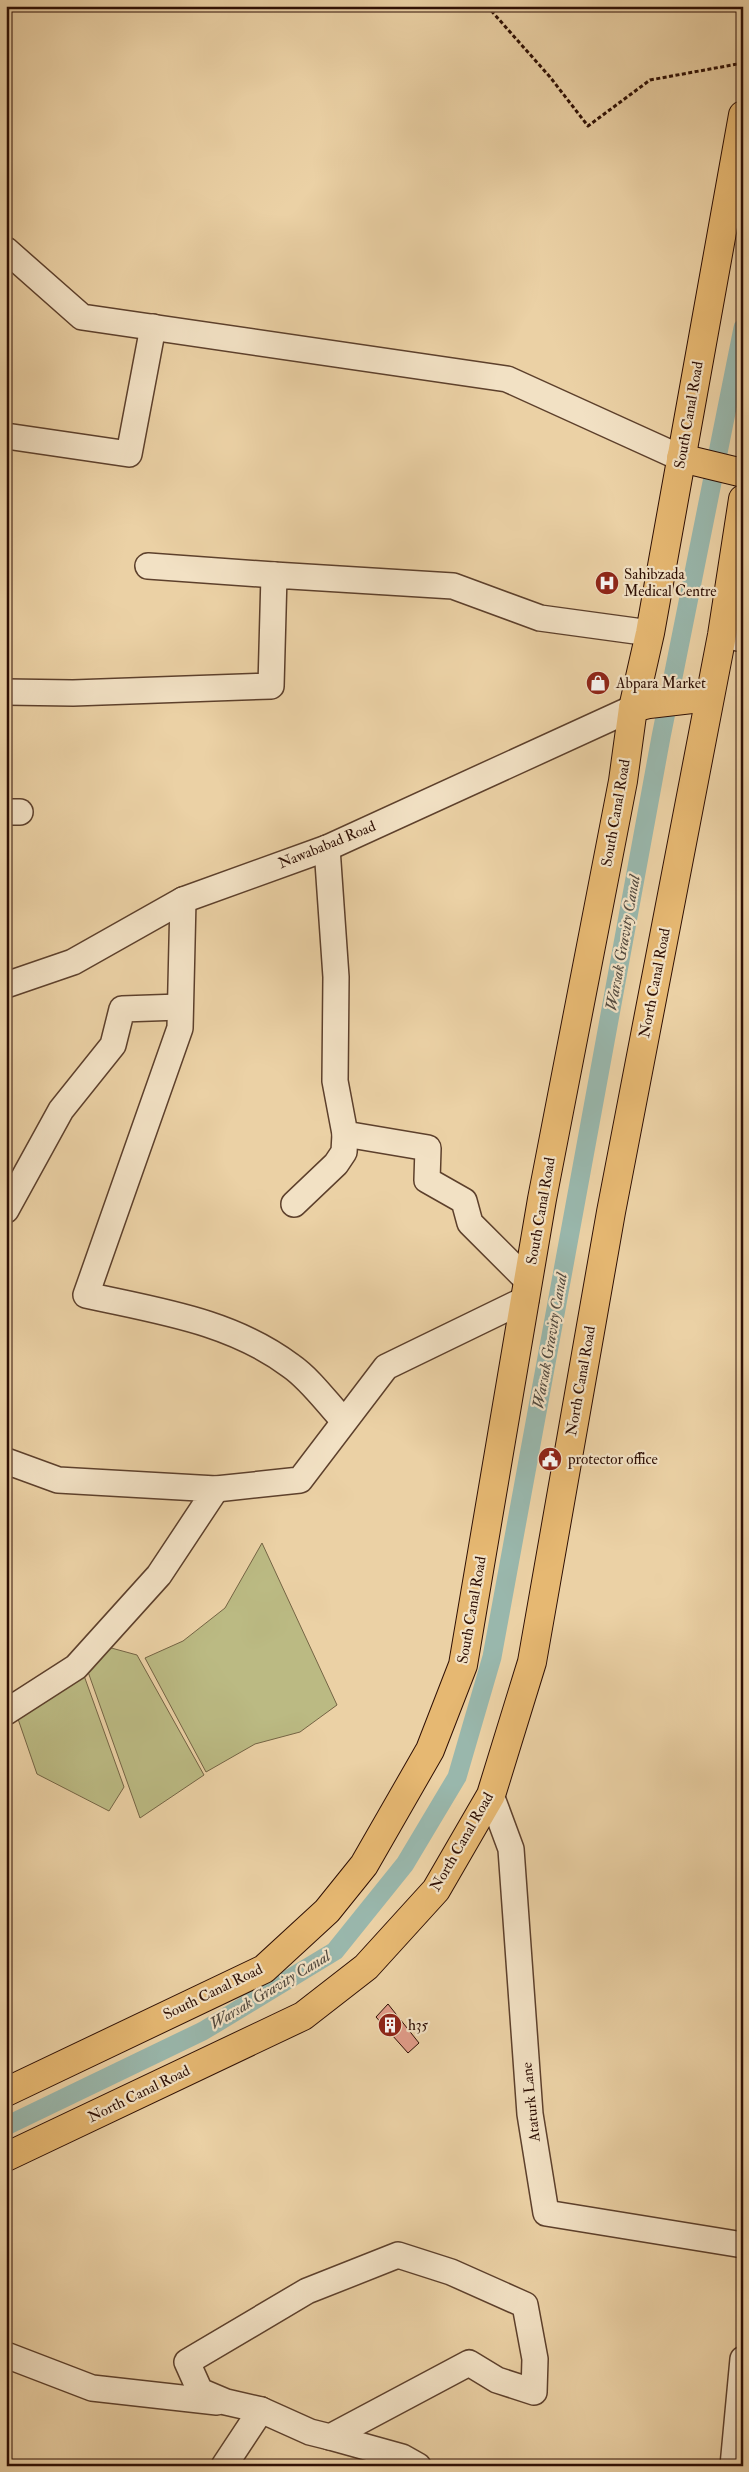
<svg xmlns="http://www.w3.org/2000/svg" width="749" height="2472" font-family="'IM FELL Double Pica',serif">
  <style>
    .green { fill: #bbba83; stroke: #746444 }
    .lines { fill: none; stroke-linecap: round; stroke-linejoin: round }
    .canal { stroke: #99b7ac; stroke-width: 19 }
    .building { fill: #e09c89; stroke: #2e0f04 }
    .minor-casing { stroke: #5d402c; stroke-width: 28 }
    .major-casing { stroke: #2e0f04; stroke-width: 30 }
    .path { stroke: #2e0f04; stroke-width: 3; stroke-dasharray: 4 2.5; stroke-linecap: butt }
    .minor { stroke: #f2e1c4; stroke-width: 25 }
    .major { stroke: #e6b872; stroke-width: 28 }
    .labels { text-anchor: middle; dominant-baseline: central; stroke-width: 4.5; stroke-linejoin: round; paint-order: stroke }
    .street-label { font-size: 15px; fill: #2e0f04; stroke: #f2e1c4 }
    .poi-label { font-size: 15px; fill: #2e0f04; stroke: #f2e1c4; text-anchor: start }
    .water-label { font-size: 16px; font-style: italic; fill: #534a3f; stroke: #f2e1c4 }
  </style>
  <rect width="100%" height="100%" fill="#ebd1a5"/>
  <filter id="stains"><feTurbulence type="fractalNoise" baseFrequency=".004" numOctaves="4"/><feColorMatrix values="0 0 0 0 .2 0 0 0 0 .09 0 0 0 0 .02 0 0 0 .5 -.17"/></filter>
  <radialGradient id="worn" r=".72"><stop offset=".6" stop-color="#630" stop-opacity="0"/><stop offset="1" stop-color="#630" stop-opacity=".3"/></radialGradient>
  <!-- green -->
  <g class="green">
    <path d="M 262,1543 L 337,1705 L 300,1732 L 255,1744 L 206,1772 L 145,1658 L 183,1641 L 225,1608 Z"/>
    <path d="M 104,1646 L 137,1655 L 204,1775 L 140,1818 L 87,1669 Z"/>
    <path d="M 82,1670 L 124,1787 L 109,1811 L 37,1774 L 17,1716 Z"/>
  </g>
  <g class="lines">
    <!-- canal -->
    <path class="canal" d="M 6,2126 L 203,2031 L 335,1951 L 405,1864 L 457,1777 L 492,1657 L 661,737 L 743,328"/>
  </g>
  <!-- building -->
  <path class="building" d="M 388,2004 L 419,2043 L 408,2053 L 376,2017 Z"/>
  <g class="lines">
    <!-- minor casing -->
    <g class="minor-casing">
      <g id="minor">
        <path d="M 6,250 L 82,317 L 507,379 L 681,458"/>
        <path d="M 6,436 L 129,454 L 153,327"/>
        <path d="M 148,566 L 274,575"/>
        <path d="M 722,635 L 743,639"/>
        <path d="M 6,692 L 73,693 L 271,686 L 274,575 L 453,586 L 540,618 L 650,633"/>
        <path d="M 6,812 L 20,812"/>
        <path d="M 327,848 L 336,977 L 335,1081 L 345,1134 L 428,1148 L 427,1180 L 464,1201 L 470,1223 L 528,1281"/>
        <path d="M 183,900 L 180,1028 L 86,1295 C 158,1311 231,1321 291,1366 C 311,1380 327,1403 344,1421"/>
        <path d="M 6,985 L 73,962 L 183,900 L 327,848 L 633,708"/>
        <path d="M 294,1204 L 336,1164 L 344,1152 L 345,1134"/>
        <path d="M 6,1210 L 61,1110 L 113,1045 L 122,1009 L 180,1007"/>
        <path d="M 6,1461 L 58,1480 L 216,1489 L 159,1575 L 76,1667 L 6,1712"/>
        <path d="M 216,1489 L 300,1480 L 386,1367 L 526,1299"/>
        <path d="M 491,1795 L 511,1849 L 530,2114 L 546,2213 L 743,2245"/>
        <path d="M 398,2255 L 451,2272 L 525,2305 L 535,2359 L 534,2392 L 497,2380 L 469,2363 L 330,2437 L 310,2432 L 261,2410 L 226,2402 L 200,2391 L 187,2362 L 307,2291 Z"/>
        <path d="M 6,2355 L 92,2388 L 217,2402"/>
        <path d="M 330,2437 L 402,2457 L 418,2466"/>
        <path d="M 224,2466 L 261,2410"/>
        <path d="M 733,2466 L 743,2359"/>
      </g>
    </g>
    <!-- major casing -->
    <g class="major-casing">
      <g id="major">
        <path d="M 681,458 L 743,473"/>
        <path d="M 633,708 L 649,704 L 709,697"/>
        <path d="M 6,2092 L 264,1969 L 327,1911 L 364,1865 L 430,1750 L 463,1665 L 542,1199 L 623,781 L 633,708 L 650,633 L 743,115"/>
        <path d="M 6,2157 L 303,2016 L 366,1967 L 436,1890 L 491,1795 L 532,1662 L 611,1212 L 722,635 L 743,499"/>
      </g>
    </g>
    <!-- path -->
    <path class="path" d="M 487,6 L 550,77 L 588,126 L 650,80 L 743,63"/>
    <!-- minor -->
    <use href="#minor" class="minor"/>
    <!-- major -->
    <use href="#major" class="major"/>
  </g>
  <!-- icons -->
  <defs>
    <g id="hospital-disc" transform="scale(1.25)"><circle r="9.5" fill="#8f2418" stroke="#f2e1c4"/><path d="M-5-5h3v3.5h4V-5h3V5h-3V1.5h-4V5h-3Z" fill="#fff"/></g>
    <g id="shop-disc" transform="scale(1.25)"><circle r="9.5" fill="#8f2418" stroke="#f2e1c4"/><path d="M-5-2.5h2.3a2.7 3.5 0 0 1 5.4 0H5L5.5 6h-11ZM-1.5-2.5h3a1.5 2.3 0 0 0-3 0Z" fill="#fff"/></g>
    <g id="civic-disc" transform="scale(1.25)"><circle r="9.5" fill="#8f2418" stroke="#f2e1c4"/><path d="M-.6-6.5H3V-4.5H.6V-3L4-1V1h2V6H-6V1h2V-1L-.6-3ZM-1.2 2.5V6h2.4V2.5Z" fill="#fff"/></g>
    <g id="building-disc" transform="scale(1.25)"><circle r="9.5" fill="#8f2418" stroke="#f2e1c4"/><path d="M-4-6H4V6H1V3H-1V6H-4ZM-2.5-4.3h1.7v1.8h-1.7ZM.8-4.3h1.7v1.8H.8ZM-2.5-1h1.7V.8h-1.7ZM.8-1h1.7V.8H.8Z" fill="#fff"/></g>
  </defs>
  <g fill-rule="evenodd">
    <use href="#hospital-disc" x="607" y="583"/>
    <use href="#shop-disc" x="598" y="683"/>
    <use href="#civic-disc" x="550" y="1459"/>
    <use href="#building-disc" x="390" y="2025"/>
  </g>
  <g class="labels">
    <!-- street labels -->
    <g class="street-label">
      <text transform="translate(689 415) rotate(-80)">South Canal Road</text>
      <text transform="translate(616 813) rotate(-80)">South Canal Road</text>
      <text transform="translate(327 845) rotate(-22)">Nawababad Road</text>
      <text transform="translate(655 983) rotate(-79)">North Canal Road</text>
      <text transform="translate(541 1211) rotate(-80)">South Canal Road</text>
      <text transform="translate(581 1381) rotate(-80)">North Canal Road</text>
      <text transform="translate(472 1610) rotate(-80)">South Canal Road</text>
      <text transform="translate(462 1842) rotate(-60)">North Canal Road</text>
      <text transform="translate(213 1992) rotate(-26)">South Canal Road</text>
      <text transform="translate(139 2094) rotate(-26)">North Canal Road</text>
      <text transform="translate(531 2102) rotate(-96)">Ataturk Lane</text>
    </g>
    <!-- poi labels -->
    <g class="poi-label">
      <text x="624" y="574">Sahibzada<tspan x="624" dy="17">Medical Centre</tspan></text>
      <text x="616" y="683">Abpara Market</text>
      <text x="568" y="1459">protector office</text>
      <text x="408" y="2025">h35</text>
    </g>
    <!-- water labels -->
    <g class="water-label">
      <text transform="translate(623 943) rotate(-80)">Warsak Gravity Canal</text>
      <text transform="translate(550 1341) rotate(-80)">Warsak Gravity Canal</text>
      <text transform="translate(270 1990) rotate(-31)">Warsak Gravity Canal</text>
    </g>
  </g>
  <!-- margin -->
  <rect width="749" height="2472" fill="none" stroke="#ebd1a5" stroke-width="25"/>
  <rect x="8" y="8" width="734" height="2457" fill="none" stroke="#2e0f04" stroke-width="2.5"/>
  <rect x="12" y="12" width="724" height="2447" fill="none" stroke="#2e0f04"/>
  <rect width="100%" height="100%" filter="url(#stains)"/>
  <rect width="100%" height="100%" fill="url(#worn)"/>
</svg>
